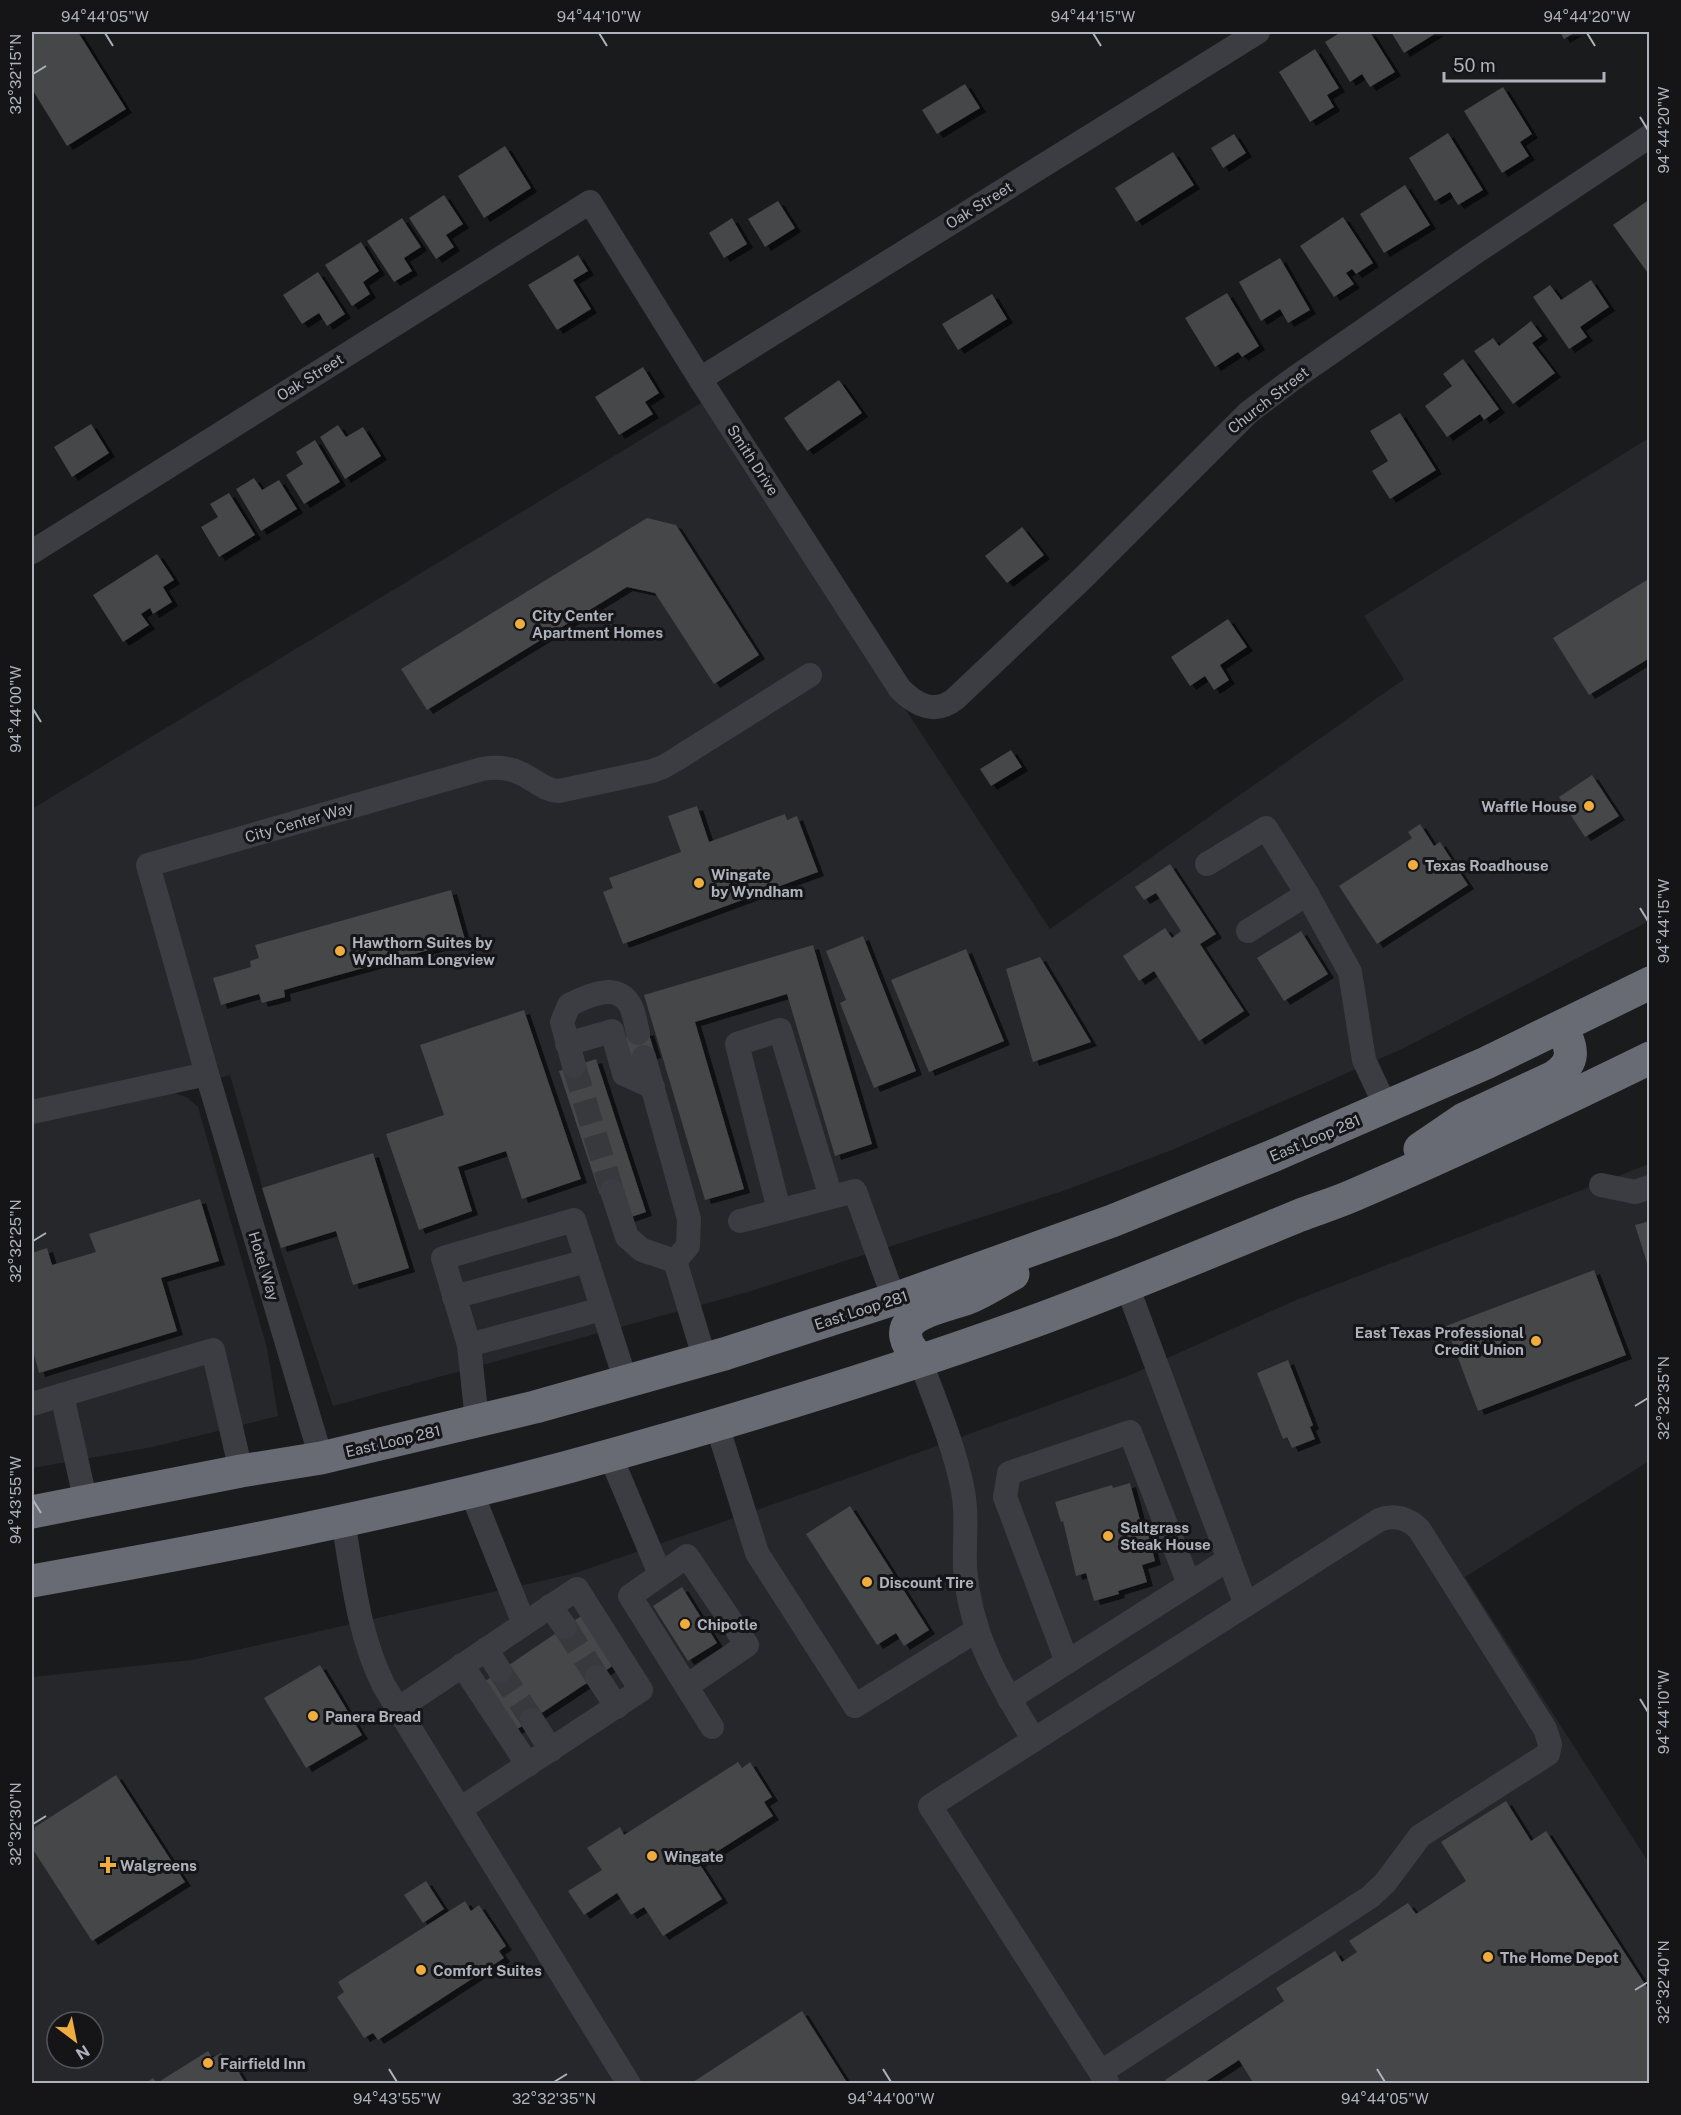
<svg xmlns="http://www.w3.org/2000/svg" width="1681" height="2115" font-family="'Public Sans',sans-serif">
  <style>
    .built { fill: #26272a; fill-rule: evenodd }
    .building { fill: #44464a; filter: url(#shadow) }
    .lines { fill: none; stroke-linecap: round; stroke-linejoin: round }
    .minor-tunnel { stroke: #37393d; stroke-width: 24; stroke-dasharray: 24 12; stroke-linecap: butt }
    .minor { stroke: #3b3d42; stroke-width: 24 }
    .highway { stroke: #686b73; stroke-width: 33 }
    .ticks { fill: none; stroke: #adb2bc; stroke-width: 2 }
    .poi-dot { fill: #f0ad3f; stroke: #151518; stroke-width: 2 }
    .labels { text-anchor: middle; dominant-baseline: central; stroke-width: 6; stroke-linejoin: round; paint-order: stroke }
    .street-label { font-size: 15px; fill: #adb2bc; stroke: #151518 }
    .poi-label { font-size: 15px; font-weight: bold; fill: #adb2bc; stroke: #151518; text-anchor: start }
    .neatline { fill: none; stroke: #adb2bc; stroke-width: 2 }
    .ticks-label { font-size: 15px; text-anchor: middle; fill: #adb2bc }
  </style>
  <defs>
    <filter id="shadow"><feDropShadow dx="6" dy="4" stdDeviation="0" flood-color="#0009"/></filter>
  </defs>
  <rect width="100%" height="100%" fill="#1a1b1d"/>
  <!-- built -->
  <g class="built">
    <path d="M 703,402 L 1050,929 L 1404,679 L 1364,616 L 1649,438 L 1649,921 L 1404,1048 L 1172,1150 L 1063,1191 L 748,1292 L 333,1406 L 278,1242 L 230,1075 L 172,1092 L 188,1098 L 198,1107 L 267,1348 L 278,1416 L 153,1447 L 32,1468 L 32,809 Z"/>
    <path d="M 1649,1164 L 1649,1461 L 1465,1577 L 1649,1863 L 1649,2083 L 32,2083 L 32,1677 L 192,1660 L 576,1573 L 854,1476 L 1128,1376 L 1296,1300 ZM 57,2022 L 93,2022 L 93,2058 L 57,2058 Z"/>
  </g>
  <!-- building -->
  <g class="building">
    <path d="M 32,32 L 78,32 L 126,109 L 67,146 L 32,89 Z"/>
    <path d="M 1341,32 L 1370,32 L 1395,72 L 1370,87 L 1362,74 L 1350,82 L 1325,42 Z"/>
    <path d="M 1391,32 L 1438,32 L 1404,53 Z"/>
    <path d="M 1560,32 L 1576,32 L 1564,39 Z"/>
    <path d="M 1315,49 L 1339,88 L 1327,95 L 1334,107 L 1310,122 L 1279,72 Z"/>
    <path d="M 965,84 L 980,108 L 937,134 L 922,110 Z"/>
    <path d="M 1503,87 L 1532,134 L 1520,142 L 1529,156 L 1502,173 L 1464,111 Z"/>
    <path d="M 1448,133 L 1483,190 L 1458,205 L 1450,192 L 1435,201 L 1409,158 Z"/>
    <path d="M 1234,134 L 1246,153 L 1223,168 L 1211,148 Z"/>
    <path d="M 505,146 L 531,188 L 484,218 L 458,176 Z"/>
    <path d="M 1173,152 L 1194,185 L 1136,222 L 1115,188 Z"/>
    <path d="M 1405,185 L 1430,225 L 1384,253 L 1360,214 Z"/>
    <path d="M 444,195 L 463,224 L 446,235 L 454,247 L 436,259 L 409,218 Z"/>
    <path d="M 1650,199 L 1650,276 L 1613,225 Z"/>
    <path d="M 778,201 L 795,228 L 765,247 L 748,219 Z"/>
    <path d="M 1343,217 L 1373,263 L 1356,274 L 1352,269 L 1346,273 L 1354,284 L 1334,297 L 1300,246 Z"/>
    <path d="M 402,218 L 421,247 L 404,258 L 412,271 L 394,282 L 367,241 Z"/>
    <path d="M 732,218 L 747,244 L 724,258 L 709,233 Z"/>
    <path d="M 361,242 L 379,271 L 363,282 L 370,294 L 352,306 L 325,265 Z"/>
    <path d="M 578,255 L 588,271 L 573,280 L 591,309 L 557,330 L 528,285 Z"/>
    <path d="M 1280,258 L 1310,310 L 1288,323 L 1280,309 L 1261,321 L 1239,282 Z"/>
    <path d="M 318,272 L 345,314 L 327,326 L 319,313 L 302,324 L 283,295 Z"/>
    <path d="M 1591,280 L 1609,307 L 1580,327 L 1587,337 L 1569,349 L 1533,297 L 1550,285 L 1561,300 Z"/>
    <path d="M 1227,293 L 1259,346 L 1242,357 L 1238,352 L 1215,367 L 1185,318 Z"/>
    <path d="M 992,294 L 1007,319 L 958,350 L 942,324 Z"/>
    <path d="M 1531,321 L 1542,336 L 1532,343 L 1555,373 L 1513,404 L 1474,351 L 1493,338 L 1499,346 Z"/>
    <path d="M 1463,359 L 1499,409 L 1484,420 L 1480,414 L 1447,437 L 1425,406 L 1452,386 L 1443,374 Z"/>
    <path d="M 643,367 L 659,393 L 645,402 L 653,414 L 619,435 L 595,397 Z"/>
    <path d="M 839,380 L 862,413 L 807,451 L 784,418 Z"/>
    <path d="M 1400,413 L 1436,470 L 1390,499 L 1372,471 L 1388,461 L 1370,431 Z"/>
    <path d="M 91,424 L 109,453 L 72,477 L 54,447 Z"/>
    <path d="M 338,425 L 346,437 L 363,427 L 381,456 L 345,479 L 320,437 Z"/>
    <path d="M 315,440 L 340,482 L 304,504 L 286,475 L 303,464 L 296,452 Z"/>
    <path d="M 254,478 L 262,490 L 279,480 L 297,509 L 261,531 L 236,489 Z"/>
    <path d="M 229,493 L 255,535 L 219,557 L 201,527 L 218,517 L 210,504 Z"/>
    <path d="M 647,518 L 676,525 L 759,655 L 714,684 L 655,593 L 627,587 L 427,710 L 401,669 Z"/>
    <path d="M 1022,527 L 1044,555 L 1007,583 L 985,556 Z"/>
    <path d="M 157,554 L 174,580 L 163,587 L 172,602 L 153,614 L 150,608 L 141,614 L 149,625 L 123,642 L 93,595 Z"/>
    <path d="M 1650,578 L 1650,662 L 1648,659 L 1589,695 L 1553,638 Z"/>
    <path d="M 1228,619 L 1247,647 L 1220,665 L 1229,680 L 1214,690 L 1205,676 L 1190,686 L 1171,657 Z"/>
    <path d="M 1011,750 L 1022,767 L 991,786 L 980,769 Z"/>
    <path d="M 1592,775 L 1619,816 L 1585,837 L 1559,797 Z"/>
    <path d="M 697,806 L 709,842 L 785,814 L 787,820 L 797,816 L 818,872 L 623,944 L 603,892 L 613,888 L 609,878 L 681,852 L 668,816 Z"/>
    <path d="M 1420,824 L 1434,846 L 1440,842 L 1468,885 L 1377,944 L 1339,886 L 1412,838 L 1408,832 Z"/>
    <path d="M 1170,864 L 1216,934 L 1200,944 L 1244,1011 L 1199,1041 L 1154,971 L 1139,981 L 1123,956 L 1165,928 L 1172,938 L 1181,931 L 1156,893 L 1144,900 L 1135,887 Z"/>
    <path d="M 451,890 L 465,940 L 284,990 L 285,997 L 262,1003 L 259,994 L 221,1005 L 213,978 L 251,967 L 250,961 L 259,958 L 255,945 Z"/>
    <path d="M 1301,931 L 1328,974 L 1284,1001 L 1257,958 Z"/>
    <path d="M 863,936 L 916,1071 L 874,1088 L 840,1003 L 846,1000 L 826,951 Z"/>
    <path d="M 813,945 L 872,1144 L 835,1156 L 787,994 L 695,1022 L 744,1189 L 705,1200 L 644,995 Z"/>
    <path d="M 966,949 L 1004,1041 L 929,1072 L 891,980 Z"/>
    <path d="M 1040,957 L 1091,1042 L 1033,1062 L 1006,969 Z"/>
    <path d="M 524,1010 L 581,1179 L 522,1199 L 506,1151 L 458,1167 L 472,1211 L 419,1230 L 386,1134 L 444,1115 L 420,1045 Z"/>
    <path d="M 648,1031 L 655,1054 L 630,1062 L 623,1038 Z"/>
    <path d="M 596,1059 L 646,1212 L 628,1218 L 619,1189 L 600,1195 L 559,1071 Z"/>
    <path d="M 373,1153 L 409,1268 L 353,1285 L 336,1231 L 281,1248 L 262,1188 Z"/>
    <path d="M 200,1199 L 219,1261 L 161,1278 L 177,1331 L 39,1373 L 32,1347 L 32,1253 L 47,1248 L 52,1265 L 96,1252 L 89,1234 Z"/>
    <path d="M 1650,1221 L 1650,1269 L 1649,1269 L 1635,1225 Z"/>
    <path d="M 1594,1270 L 1626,1355 L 1478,1411 L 1446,1326 Z"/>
    <path d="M 1288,1360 L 1313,1425 L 1310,1427 L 1315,1439 L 1292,1448 L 1287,1437 L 1283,1439 L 1257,1373 Z"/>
    <path d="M 1130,1483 L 1142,1527 L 1146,1526 L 1155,1561 L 1142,1565 L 1147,1582 L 1118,1591 L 1119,1594 L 1094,1601 L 1086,1573 L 1076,1576 L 1063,1521 L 1061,1522 L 1055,1502 L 1112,1485 L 1113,1488 Z"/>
    <path d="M 850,1506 L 929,1630 L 904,1646 L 896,1633 L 877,1645 L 806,1534 Z"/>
    <path d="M 682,1587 L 717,1643 L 688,1661 L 653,1606 Z"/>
    <path d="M 584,1614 L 617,1663 L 513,1732 L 481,1684 Z"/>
    <path d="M 320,1665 L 362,1735 L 306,1768 L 264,1698 Z"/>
    <path d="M 738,1762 L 742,1768 L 750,1762 L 772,1797 L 764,1802 L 773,1816 L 699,1863 L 722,1899 L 663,1936 L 644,1907 L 631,1915 L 617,1893 L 584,1915 L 568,1891 L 602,1870 L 587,1848 L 620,1827 L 624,1835 Z"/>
    <path d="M 116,1775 L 185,1882 L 92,1941 L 32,1848 L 32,1839 L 35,1827 Z"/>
    <path d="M 1506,1801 L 1531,1841 L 1546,1831 L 1650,1992 L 1650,2084 L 1254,2084 L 1239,2060 L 1202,2084 L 1167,2084 L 1165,2080 L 1284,2001 L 1276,1988 L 1335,1951 L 1342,1962 L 1357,1952 L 1349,1941 L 1408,1903 L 1416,1914 L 1466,1881 L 1441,1842 Z"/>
    <path d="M 426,1881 L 444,1909 L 423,1923 L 404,1895 Z"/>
    <path d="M 465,1901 L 471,1911 L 479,1905 L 506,1946 L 499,1951 L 504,1958 L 378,2040 L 373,2033 L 364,2038 L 337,1997 L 344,1992 L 338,1982 Z"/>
    <path d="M 802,2011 L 848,2084 L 690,2084 Z"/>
    <path d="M 208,2051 L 212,2058 L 221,2053 L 232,2071 L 236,2068 L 246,2084 L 145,2084 L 153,2078 L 157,2083 Z"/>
  </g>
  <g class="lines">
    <!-- minor-tunnel -->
    <g class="minor-tunnel">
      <path d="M 574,1066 L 612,1191"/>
      <path d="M 565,1627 L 597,1677"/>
      <path d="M 500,1671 L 532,1720"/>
    </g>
    <!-- minor -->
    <g class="minor">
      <path d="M 700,379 L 1258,32"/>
      <path d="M 32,552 L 590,202 L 700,379 L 900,689 C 916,705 935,715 955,699 L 1082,579 L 1249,412 L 1293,379 L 1476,252 L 1650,136"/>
      <path d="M 1207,864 L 1266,828 L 1307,894 L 1350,972 L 1364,1060 L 1386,1107"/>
      <path d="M 1248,931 L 1307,894"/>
      <path d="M 567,1044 L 612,1031 L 624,1074 L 653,1087"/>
      <path d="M 644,1057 L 689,1219 L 688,1246 L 675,1261"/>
      <path d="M 574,1066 L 562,1022 L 569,1005 C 589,995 620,980 632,1009 C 635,1017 636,1026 638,1033"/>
      <path d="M 207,1074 L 321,1458"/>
      <path d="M 32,1112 L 207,1074 L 148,865 L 482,769 C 495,767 508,767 520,773 C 534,779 543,790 559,791 L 652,771 L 663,767 L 675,760 L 810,675"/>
      <path d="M 1601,1185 L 1635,1192 L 1650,1187"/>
      <path d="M 612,1191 L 627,1237 L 642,1250 L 675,1261"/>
      <path d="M 779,1210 L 737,1044 L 780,1030 L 831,1197"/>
      <path d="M 740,1221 L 855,1191 L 894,1299"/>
      <path d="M 675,1261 L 705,1360"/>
      <path d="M 1127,1286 L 1246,1605"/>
      <path d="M 454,1297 L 587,1261"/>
      <path d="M 469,1345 L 443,1258 L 574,1220 L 626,1382"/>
      <path d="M 920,1360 C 935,1401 953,1443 962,1486 C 968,1513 964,1541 965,1568 C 970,1636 1000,1684 1034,1740"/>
      <path d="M 32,1404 L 62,1395"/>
      <path d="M 477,1421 L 469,1345 L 602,1309"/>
      <path d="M 717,1425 L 757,1553 L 855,1706 L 977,1630"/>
      <path d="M 610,1455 L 660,1574"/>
      <path d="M 86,1503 L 62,1395 L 213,1350 L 241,1471"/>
      <path d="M 343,1521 C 353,1578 358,1634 384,1686 L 629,2084"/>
      <path d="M 550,1606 L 565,1627"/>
      <path d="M 486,1649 L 500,1671"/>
      <path d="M 1067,1662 L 1005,1497 L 1009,1473 L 1130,1432 L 1189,1584"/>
      <path d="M 462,1665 L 528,1765"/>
      <path d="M 597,1677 L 617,1707"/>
      <path d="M 687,1686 L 747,1645 L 687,1556 L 630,1596 L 712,1727"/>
      <path d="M 1009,1699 L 1229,1559"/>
      <path d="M 398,1709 L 524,1624 L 471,1491"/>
      <path d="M 532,1720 L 551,1750"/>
      <path d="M 460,1809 L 641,1690 L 577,1589 L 524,1624"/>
      <path d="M 1101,2072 L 1370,1897 L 1385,1883 L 1420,1836 L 1548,1754 L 1550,1744 L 1545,1729 L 1419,1529 C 1407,1518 1395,1514 1379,1520 L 930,1806 L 1108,2084"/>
    </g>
    <!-- highway -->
    <g class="highway">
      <path d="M 1420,1149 L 1464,1119 L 1554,1077 C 1577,1061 1572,1049 1562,1027"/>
      <path d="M 920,1360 C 879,1316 935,1310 968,1298 C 983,1292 998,1282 1013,1274"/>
      <path d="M 32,1512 L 241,1471 L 321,1458 L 535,1407 L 724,1354 L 900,1297 L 1112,1221 L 1275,1155 L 1486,1063 L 1650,983"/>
      <path d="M 32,1581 C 212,1549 392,1514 568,1467 C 728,1423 887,1375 1043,1318 C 1129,1286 1213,1251 1298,1216 C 1316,1209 1336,1203 1354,1195 C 1454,1152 1552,1106 1650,1058"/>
    </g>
  </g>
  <!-- ticks -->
  <path class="ticks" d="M 105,33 L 113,46M 599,33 L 607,46M 1093,33 L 1101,46M 1587,33 L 1595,46M 33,74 L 46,66M 1640,117 L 1648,130M 33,709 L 41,722M 1640,908 L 1648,921M 33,1241 L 46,1233M 1635,1406 L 1648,1398M 33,1500 L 41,1513M 1640,1699 L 1648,1712M 33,1824 L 46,1816M 1635,1990 L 1648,1982M 389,2069 L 397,2082M 883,2069 L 891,2082M 1377,2069 L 1385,2082M 554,2082 L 567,2074"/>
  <!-- markers -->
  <g class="poi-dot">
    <circle cx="520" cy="624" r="6"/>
    <circle cx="1589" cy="806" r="6"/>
    <circle cx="1413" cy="865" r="6"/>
    <circle cx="699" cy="883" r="6"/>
    <circle cx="340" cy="951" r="6"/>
    <circle cx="1536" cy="1341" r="6"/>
    <circle cx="1108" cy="1536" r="6"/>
    <circle cx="867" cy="1582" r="6"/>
    <circle cx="685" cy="1624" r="6"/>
    <circle cx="313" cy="1716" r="6"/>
    <circle cx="652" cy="1856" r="6"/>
    <path d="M105 1856h6v6h6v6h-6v6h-6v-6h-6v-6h6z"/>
    <circle cx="1488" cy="1957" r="6"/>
    <circle cx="421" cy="1970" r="6"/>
    <circle cx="208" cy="2063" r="6"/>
  </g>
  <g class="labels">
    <!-- street labels -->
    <g class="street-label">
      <text transform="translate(979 205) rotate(-32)">Oak Street</text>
      <text transform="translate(310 377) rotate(-32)">Oak Street</text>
      <text transform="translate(1268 400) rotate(-38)">Church Street</text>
      <text transform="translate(753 460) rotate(57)">Smith Drive</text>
      <text transform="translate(299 822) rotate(-16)">City Center Way</text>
      <text transform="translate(1315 1138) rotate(-23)">East Loop 281</text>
      <text transform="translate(264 1266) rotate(73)">Hotel Way</text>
      <text transform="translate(861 1310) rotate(-18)">East Loop 281</text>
      <text transform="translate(393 1441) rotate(-13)">East Loop 281</text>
    </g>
    <!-- poi labels -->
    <g class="poi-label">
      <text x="532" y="615">City Center<tspan x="532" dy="17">Apartment Homes</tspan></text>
      <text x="1577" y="806" text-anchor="end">Waffle House</text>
      <text x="1425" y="865">Texas Roadhouse</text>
      <text x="711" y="874">Wingate<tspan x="711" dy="17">by Wyndham</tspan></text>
      <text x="352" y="942">Hawthorn Suites by<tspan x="352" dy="17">Wyndham Longview</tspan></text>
      <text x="1524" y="1332" text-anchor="end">East Texas Professional<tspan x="1524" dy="17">Credit Union</tspan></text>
      <text x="1120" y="1527">Saltgrass<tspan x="1120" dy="17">Steak House</tspan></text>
      <text x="879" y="1582">Discount Tire</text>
      <text x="697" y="1624">Chipotle</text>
      <text x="325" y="1716">Panera Bread</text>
      <text x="664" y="1856">Wingate</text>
      <text x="120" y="1865">Walgreens</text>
      <text x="1500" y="1957">The Home Depot</text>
      <text x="433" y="1970">Comfort Suites</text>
      <text x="220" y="2063">Fairfield Inn</text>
    </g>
  </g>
  <!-- border -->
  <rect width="1681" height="2115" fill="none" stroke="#151518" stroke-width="66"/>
  <!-- north arrow -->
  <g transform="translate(75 2040) rotate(148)"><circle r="28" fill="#151518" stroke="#52545a" stroke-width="1.5"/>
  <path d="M0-4.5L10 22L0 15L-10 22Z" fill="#f0ad3f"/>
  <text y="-9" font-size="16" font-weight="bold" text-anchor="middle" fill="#adb2bc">N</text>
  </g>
  <!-- scale -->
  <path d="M1444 72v9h160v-9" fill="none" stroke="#adb2bc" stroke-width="3"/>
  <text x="1453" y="72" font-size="18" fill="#adb2bc" stroke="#151518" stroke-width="4.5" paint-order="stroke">50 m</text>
  <rect x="33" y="33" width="1615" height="2049" class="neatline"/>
  <g class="ticks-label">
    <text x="105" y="22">94°44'05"W</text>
    <text x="599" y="22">94°44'10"W</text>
    <text x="1093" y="22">94°44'15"W</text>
    <text x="1587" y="22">94°44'20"W</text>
    <text transform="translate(16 74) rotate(-90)" y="5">32°32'15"N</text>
    <text transform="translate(1664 130) rotate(-90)" y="5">94°44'20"W</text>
    <text transform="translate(16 709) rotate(-90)" y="5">94°44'00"W</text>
    <text transform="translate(1664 921) rotate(-90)" y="5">94°44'15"W</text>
    <text transform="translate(16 1241) rotate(-90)" y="5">32°32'25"N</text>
    <text transform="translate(1664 1398) rotate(-90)" y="5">32°32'35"N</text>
    <text transform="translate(16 1500) rotate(-90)" y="5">94°43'55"W</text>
    <text transform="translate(1664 1712) rotate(-90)" y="5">94°44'10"W</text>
    <text transform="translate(16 1824) rotate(-90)" y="5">32°32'30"N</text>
    <text transform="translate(1664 1982) rotate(-90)" y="5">32°32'40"N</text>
    <text x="397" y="2104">94°43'55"W</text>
    <text x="554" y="2104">32°32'35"N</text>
    <text x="891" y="2104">94°44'00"W</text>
    <text x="1385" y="2104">94°44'05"W</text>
  </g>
</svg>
